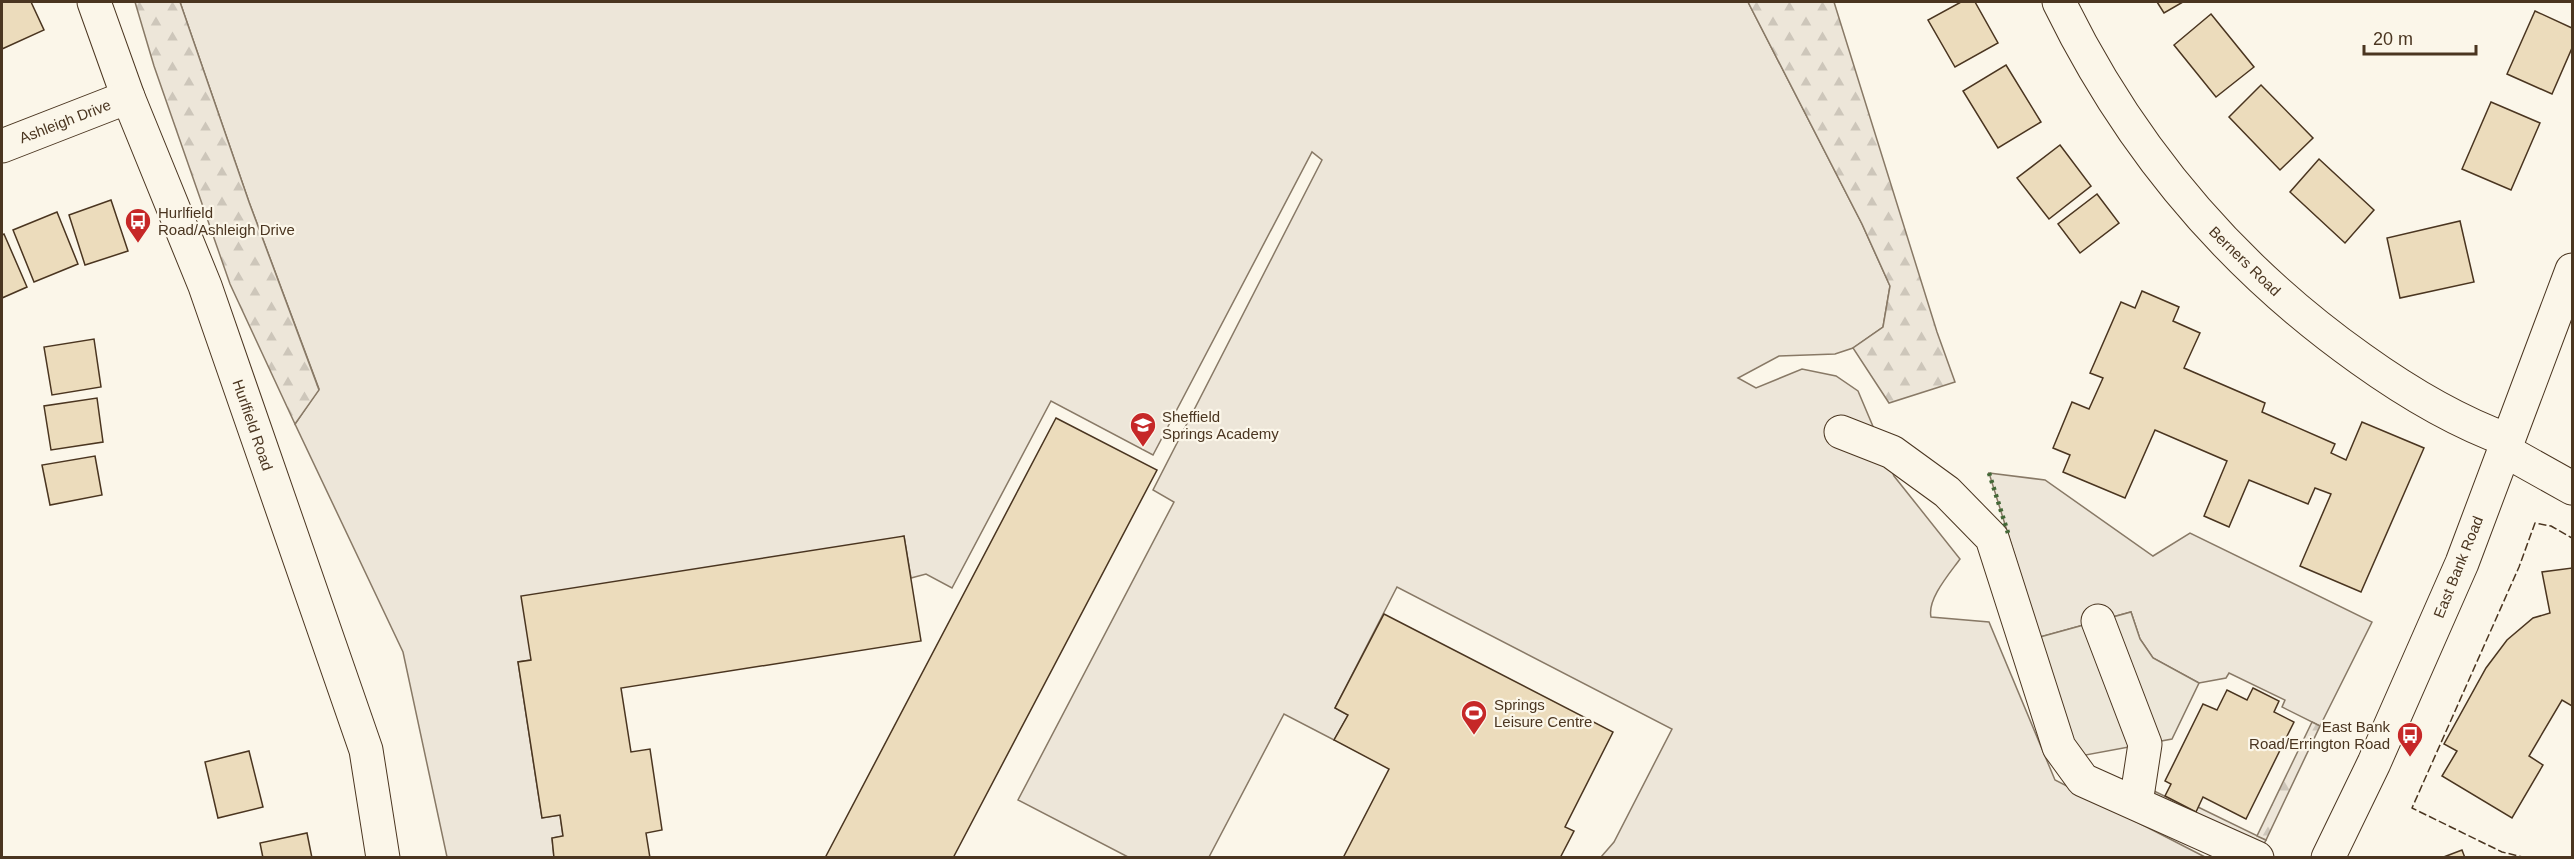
<svg xmlns="http://www.w3.org/2000/svg" width="2574" height="859" font-family="Arial,sans-serif">
  <style>
    .grass { fill: #ede6d9; stroke: #887966; stroke-width: 1.5 }
    .forest { fill: url(#forest-firs); stroke: #887966; stroke-width: 1.5 }
    .parking { fill: #ede7d9; stroke: #887966; stroke-width: 1.5 }
    .building { fill: #ecdcbc; stroke: #4a3520; stroke-width: 1.5 }
    .lines { fill: none; stroke-linecap: round; stroke-linejoin: round }
    .minor-casing { stroke: #4a3520; stroke-width: 35 }
    .minor { stroke: #fbf6e9; stroke-width: 33 }
    .hedge { stroke: #436837; stroke-width: 4.5; stroke-dasharray: 3 4.5; stroke-linecap: butt }
    .fence { stroke: #4a3520; stroke-width: 1.5; stroke-dasharray: 8 3; stroke-linecap: butt }
    .labels { text-anchor: middle; dominant-baseline: central; stroke-width: 4.5; stroke-linejoin: round; paint-order: stroke }
    .street-label { font-size: 15px; fill: #4a3520; stroke: #fbf6e9 }
    .poi-label { font-size: 15px; fill: #4a3520; stroke: #fbf6e9; text-anchor: start }
  </style>
  <defs>
    <pattern id="forest-firs" width="22" height="20" patternUnits="userSpaceOnUse" patternTransform="scale(1.5)"><rect width="22" height="20" fill="#ede6d9"/><path d="M5 1l3.5 6h-7zM16 11l3.5 6h-7z" fill="#cdc6ba"/></pattern>
  </defs>
  <rect width="100%" height="100%" fill="#fbf6e9"/>
  <!-- grass -->
  <g class="grass">
    <path d="M 180,2 L 1748,2 L 1862,224 L 1890,286 L 1883,327 L 1853,348 L 1835,354 L 1779,356 L 1738,378 L 1756,388 L 1802,369 L 1836,376 L 1858,391 L 1894,476 L 1960,559 C 1950,573 1927,599 1931,617 L 1989,622 L 2055,780 L 2205,857 L 1601,857 L 1614,842 L 1672,729 L 1397,587 L 1335,708 L 1348,715 L 1334,740 L 1284,714 L 1209,857 L 1128,857 L 1018,800 L 1174,502 L 1153,490 L 1322,160 L 1312,152 L 1153,455 L 1051,401 L 952,588 L 926,574 L 911,578 L 904,536 L 531,660 L 518,662 L 542,818 L 560,815 L 563,836 L 552,838 L 554,857 L 447,857 L 403,652 L 295,424 L 319,389 L 249,202 Z"/>
    <path d="M 1989,473 L 2045,480 L 2153,556 L 2190,533 L 2372,622 L 2320,726 L 2282,707 L 2285,700 L 2229,673 L 2226,678 L 2199,683 L 2153,658 L 2140,639 L 2131,612 L 2040,637 Z"/>
    <path d="M 2152,790 L 2195,811 L 2198,807 L 2266,840 L 2259,853 L 2157,803 Z"/>
  </g>
  <!-- forest -->
  <g class="forest">
    <path d="M 135,2 L 180,2 L 249,202 L 319,390 L 295,424 L 230,284 L 154,66 Z"/>
    <path d="M 1748,2 L 1834,2 L 1937,332 L 1955,382 L 1889,403 L 1853,348 L 1883,327 L 1890,286 L 1862,224 Z"/>
    <path d="M 2312,722 L 2320,726 L 2266,840 L 2257,836 Z"/>
  </g>
  <!-- parking -->
  <path class="parking" d="M 2131,612 L 2140,639 L 2153,658 L 2199,683 L 2172,739 L 2075,757 L 2040,637 Z"/>
  <!-- building -->
  <g class="building">
    <path d="M 2,2 L 31,2 L 44,30 L 2,49 Z"/>
    <path d="M 1961,2 L 1975,2 L 1998,43 L 1955,67 L 1928,20 Z"/>
    <path d="M 2157,2 L 2183,2 L 2164,13 Z"/>
    <path d="M 2535,11 L 2572,28 L 2572,48 L 2552,94 L 2507,74 Z"/>
    <path d="M 2211,14 L 2254,67 L 2216,97 L 2174,45 Z"/>
    <path d="M 2006,65 L 2041,122 L 1998,148 L 1963,91 Z"/>
    <path d="M 2261,85 L 2313,138 L 2280,170 L 2229,117 Z"/>
    <path d="M 2491,102 L 2540,123 L 2511,190 L 2462,169 Z"/>
    <path d="M 2060,145 L 2091,186 L 2049,219 L 2017,178 Z"/>
    <path d="M 2319,159 L 2374,210 L 2345,243 L 2290,192 Z"/>
    <path d="M 2097,194 L 2119,223 L 2080,253 L 2058,224 Z"/>
    <path d="M 111,200 L 128,251 L 85,265 L 69,215 Z"/>
    <path d="M 57,212 L 78,264 L 34,282 L 13,230 Z"/>
    <path d="M 2460,221 L 2474,282 L 2400,298 L 2387,238 Z"/>
    <path d="M 4,234 L 27,287 L 2,298 L 2,235 Z"/>
    <path d="M 2142,291 L 2179,307 L 2173,321 L 2200,333 L 2184,368 L 2265,403 L 2262,412 L 2335,444 L 2331,453 L 2346,460 L 2362,422 L 2424,448 L 2361,592 L 2300,566 L 2331,494 L 2315,488 L 2308,504 L 2249,480 L 2229,527 L 2204,516 L 2227,461 L 2155,430 L 2125,498 L 2063,472 L 2070,455 L 2053,448 L 2072,402 L 2089,409 L 2103,378 L 2090,373 L 2121,302 L 2135,308 Z"/>
    <path d="M 94,339 L 101,387 L 52,395 L 44,347 Z"/>
    <path d="M 97,398 L 103,442 L 51,450 L 44,406 Z"/>
    <path d="M 1056,418 L 1157,470 L 953,858 L 825,858 Z"/>
    <path d="M 95,456 L 102,495 L 50,505 L 42,465 Z"/>
    <path d="M 904,536 L 921,641 L 621,688 L 631,752 L 650,749 L 662,830 L 646,833 L 650,858 L 554,858 L 552,838 L 563,836 L 560,815 L 542,818 L 518,662 L 531,660 L 521,596 Z"/>
    <path d="M 2572,568 L 2572,706 L 2562,700 L 2529,756 L 2543,765 L 2512,818 L 2442,776 L 2457,751 L 2444,744 L 2486,668 L 2507,640 L 2533,618 L 2550,613 L 2542,572 Z"/>
    <path d="M 1384,614 L 1613,732 L 1565,827 L 1574,831 L 1560,858 L 1343,858 L 1389,769 L 1334,740 L 1348,715 L 1335,708 Z"/>
    <path d="M 2253,688 L 2279,701 L 2274,712 L 2294,722 L 2246,819 L 2203,797 L 2196,812 L 2165,796 L 2171,784 L 2165,781 L 2203,704 L 2217,710 L 2227,690 L 2247,700 Z"/>
    <path d="M 249,751 L 263,807 L 218,818 L 205,762 Z"/>
    <path d="M 307,833 L 312,858 L 263,858 L 260,843 Z"/>
    <path d="M 2462,850 L 2465,858 L 2441,858 Z"/>
  </g>
  <g class="lines">
    <!-- minor casing -->
    <g class="minor-casing">
      <g id="minor">
        <path d="M 94,2 L 128,97 L 205,286 L 366,750 L 383,858"/>
        <path d="M 2059,2 C 2129,146 2230,266 2361,359 C 2407,392 2455,421 2508,440"/>
        <path d="M 2,146 L 128,97"/>
        <path d="M 1841,432 L 1892,452 L 1947,492 L 1992,538 L 2059,747 L 2083,780 L 2257,858"/>
        <path d="M 2504,450 L 2572,488"/>
        <path d="M 2098,621 L 2145,744 L 2136,803"/>
        <path d="M 2328,858 L 2374,763 L 2462,563 L 2572,270"/>
      </g>
    </g>
    <!-- minor -->
    <use href="#minor" class="minor"/>
    <!-- hedge -->
    <path class="hedge" d="M 1989,473 L 2008,533"/>
    <!-- fence -->
    <g class="fence">
      <path d="M 2527,858 L 2502,852 L 2412,808 L 2519,567 L 2535,523 L 2551,526 L 2572,538"/>
      <path d="M 2568,858 L 2572,857"/>
    </g>
  </g>
  <!-- icons -->
  <defs>
    <g id="bus-pin" transform="scale(1.35)"><path d="M0 17L-7.5 6A9.5 9.5 0 1 1 7.5 6Z" fill="#c62828" stroke="#fbf6e9"/><path d="M-5-6H5V4H4V6H2V4H-2V6H-4V4H-5ZM-3.5-4V0h7V-4ZM-3.5 1.2v1.5H-2V1.2ZM2 1.2v1.5H3.5V1.2Z" fill="#fff"/></g>
    <g id="school-pin" transform="scale(1.35)"><path d="M0 17L-7.5 6A9.5 9.5 0 1 1 7.5 6Z" fill="#c62828" stroke="#fbf6e9"/><path d="M0-5L7-2L0 1L-7-2ZM-4 1L0 2.5L4 1V4Q0 6-4 4Z" fill="#fff"/></g>
    <g id="stadium-pin" transform="scale(1.35)"><path d="M0 17L-7.5 6A9.5 9.5 0 1 1 7.5 6Z" fill="#c62828" stroke="#fbf6e9"/><path d="M0-5a6.5 5 0 1 0 0 10a6.5 5 0 1 0 0-10ZM-3.5-1.8h7v3.6h-7Z" fill="#fff"/></g>
  </defs>
  <g fill-rule="evenodd">
    <use href="#bus-pin" x="138" y="221"/>
    <use href="#school-pin" x="1143" y="425"/>
    <use href="#stadium-pin" x="1474" y="713"/>
    <use href="#bus-pin" x="2410" y="735"/>
  </g>
  <g class="labels">
    <!-- street labels -->
    <g class="street-label">
      <text transform="translate(65 121) rotate(-21)">Ashleigh Drive</text>
      <text transform="translate(2245 261) rotate(44)">Berners Road</text>
      <text transform="translate(253 425) rotate(71)">Hurlfield Road</text>
      <text transform="translate(2458 567) rotate(-68)">East Bank Road</text>
    </g>
    <!-- poi labels -->
    <g class="poi-label">
      <text x="158" y="212">Hurlfield<tspan x="158" dy="17">Road/Ashleigh Drive</tspan></text>
      <text x="1162" y="416">Sheffield<tspan x="1162" dy="17">Springs Academy</tspan></text>
      <text x="1494" y="704">Springs<tspan x="1494" dy="17">Leisure Centre</tspan></text>
      <text x="2390" y="726" text-anchor="end">East Bank<tspan x="2390" dy="17">Road/Errington Road</tspan></text>
    </g>
  </g>
  <!-- border -->
  <rect width="2574" height="859" fill="none" stroke="#4a3520" stroke-width="6"/>
  <!-- scale -->
  <path d="M2364 45v9h112v-9" fill="none" stroke="#4a3520" stroke-width="3"/>
  <text x="2373" y="45" font-size="18" fill="#4a3520" stroke="#fbf6e9" stroke-width="4.5" paint-order="stroke">20 m</text>
</svg>
